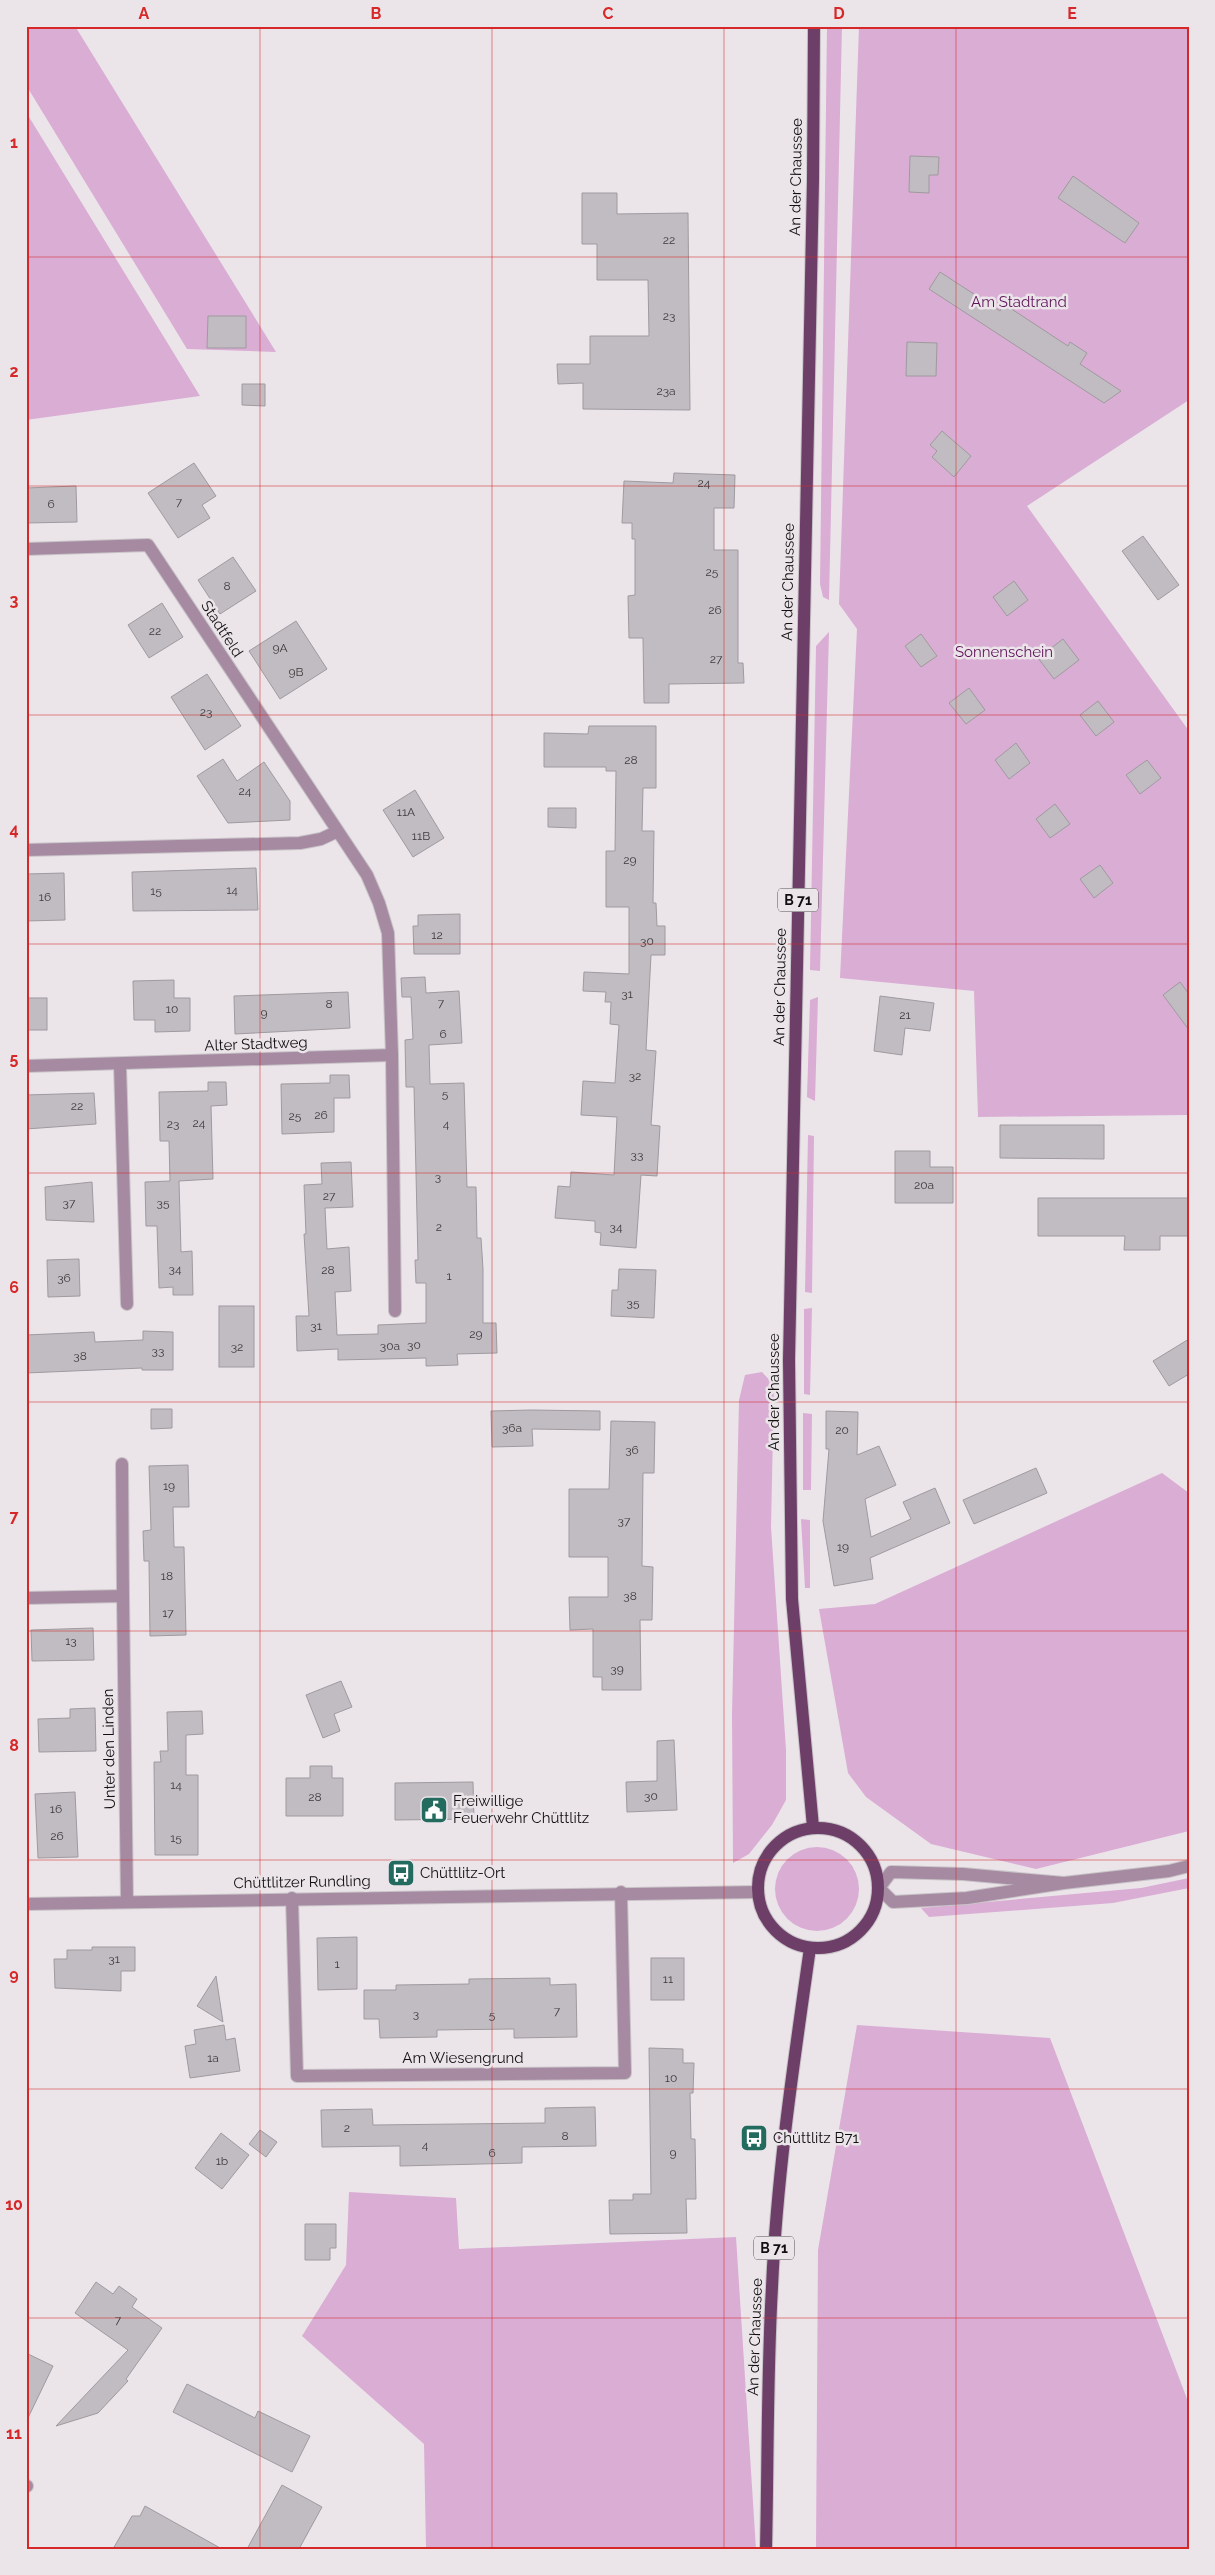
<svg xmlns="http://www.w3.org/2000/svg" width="1215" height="2575" font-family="Raleway,sans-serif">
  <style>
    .green { fill: #daadd4 }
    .building { fill: #c1bcc1; stroke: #9f9a9f }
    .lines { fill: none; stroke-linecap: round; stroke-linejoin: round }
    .minor-casing { stroke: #c8c3c7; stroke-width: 14 }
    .tertiary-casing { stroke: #c8c3c7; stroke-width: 14 }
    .primary-casing { stroke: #c8c3c7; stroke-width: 14 }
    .minor { stroke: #a68aa2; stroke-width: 12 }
    .tertiary { stroke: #a68aa2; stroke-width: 12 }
    .primary { stroke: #6d3e68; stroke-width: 12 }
    .grid { fill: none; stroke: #d62828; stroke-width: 1; stroke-opacity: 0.55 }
    .labels { text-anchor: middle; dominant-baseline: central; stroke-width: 5; stroke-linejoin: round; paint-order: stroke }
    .number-label { font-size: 12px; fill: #3d3a3c }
    .shield { fill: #ebe5ea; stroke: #524f51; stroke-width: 1 }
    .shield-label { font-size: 14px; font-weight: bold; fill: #110f10 }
    .street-label { font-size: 15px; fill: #110f10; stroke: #ebe5ea }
    .park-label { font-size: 15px; fill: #5f145a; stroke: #ebe5ea }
    .poi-label { font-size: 15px; fill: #110f10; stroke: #ebe5ea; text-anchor: start }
    .neatline { fill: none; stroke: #d62828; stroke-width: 2 }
    .grid-label { font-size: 16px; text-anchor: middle; font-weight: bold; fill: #d62828 }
  </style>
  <rect width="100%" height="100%" fill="#ebe5ea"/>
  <!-- green -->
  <g class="green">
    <path d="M 26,26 L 75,26 L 276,352 L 187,349 L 26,85 Z"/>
    <path d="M 827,26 L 842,26 L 829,600 L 823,597 L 820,584 Z"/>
    <path d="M 859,26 L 1189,26 L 1189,400 L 1027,506 L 1189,731 L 1189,1115 L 978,1117 L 974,991 L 840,978 L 857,629 L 839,604 Z"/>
    <path d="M 26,112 L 200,396 L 26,420 Z"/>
    <path d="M 829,632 L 820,971 L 810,970 L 816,646 Z"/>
    <path d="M 818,997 L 815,1101 L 807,1097 L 810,1000 Z"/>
    <path d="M 808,1135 L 814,1136 L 812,1293 L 805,1292 Z"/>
    <path d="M 812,1308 L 810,1395 L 804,1394 L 804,1309 Z"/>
    <path d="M 762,1372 L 774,1385 L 771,1527 L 786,1750 L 786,1800 L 772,1825 L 749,1854 L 733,1863 L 732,1715 L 739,1400 L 745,1375 Z"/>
    <path d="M 803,1413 L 812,1414 L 811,1490 L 803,1490 Z"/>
    <path d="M 1162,1473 L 1189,1493 L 1189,1831 L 1036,1869 L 931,1844 L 866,1797 L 848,1773 L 819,1609 L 875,1604 Z"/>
    <path d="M 801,1519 L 810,1520 L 810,1588 L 805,1588 Z"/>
    <circle cx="817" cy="1889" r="42"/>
    <path d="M 1189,1878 L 1189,1888 L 1113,1903 L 929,1917 L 921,1908 L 1141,1888 Z"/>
    <path d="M 857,2025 L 1050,2038 L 1189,2404 L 1189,2549 L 816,2549 L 818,2250 Z"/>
    <path d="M 349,2192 L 456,2198 L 459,2249 L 736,2237 L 756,2549 L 426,2549 L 424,2444 L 302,2336 L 346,2265 Z"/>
  </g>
  <!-- building -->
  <g class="building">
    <path d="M 910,156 L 939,157 L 938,175 L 929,175 L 929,193 L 909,192 Z"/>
    <path d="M 1073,176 L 1139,223 L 1125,243 L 1058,198 Z"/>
    <path d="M 582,193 L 617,193 L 617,214 L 688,213 L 690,410 L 583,409 L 583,383 L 558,384 L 557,364 L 590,364 L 590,336 L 649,336 L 648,280 L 597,280 L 597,244 L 582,244 Z"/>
    <path d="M 940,272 L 1000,311 L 1004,304 L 1068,346 L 1070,342 L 1087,353 L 1080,364 L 1121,391 L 1104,403 L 929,289 Z"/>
    <path d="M 208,316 L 246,316 L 246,348 L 207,348 Z"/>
    <path d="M 907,342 L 937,343 L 936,376 L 906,376 Z"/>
    <path d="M 242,384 L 265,384 L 265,406 L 242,405 Z"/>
    <path d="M 942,431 L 971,456 L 954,477 L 932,457 L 937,451 L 930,445 Z"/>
    <path d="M 194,463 L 216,496 L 202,505 L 210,518 L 178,538 L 148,493 Z"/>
    <path d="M 674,473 L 735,475 L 734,508 L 714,508 L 714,550 L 738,550 L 738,663 L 743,663 L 744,683 L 669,684 L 669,703 L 644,703 L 643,638 L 629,638 L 628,596 L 635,595 L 635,539 L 632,539 L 632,523 L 622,523 L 624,481 L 673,483 Z"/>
    <path d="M 76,486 L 77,522 L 26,523 L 26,488 Z"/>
    <path d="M 1143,536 L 1179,585 L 1158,600 L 1122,551 Z"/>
    <path d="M 233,557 L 256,591 L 220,614 L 198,580 Z"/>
    <path d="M 1014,581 L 1028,600 L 1007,616 L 993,597 Z"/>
    <path d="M 162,603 L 183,637 L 149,658 L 128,625 Z"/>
    <path d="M 296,621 L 327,669 L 280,699 L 249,651 Z"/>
    <path d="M 921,634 L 937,656 L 921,667 L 905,646 Z"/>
    <path d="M 1063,639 L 1079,660 L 1054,679 L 1038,658 Z"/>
    <path d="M 207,674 L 241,726 L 205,750 L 171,697 Z"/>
    <path d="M 969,688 L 985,710 L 966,724 L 949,703 Z"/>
    <path d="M 1098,701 L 1114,722 L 1096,736 L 1080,715 Z"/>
    <path d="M 589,726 L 656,726 L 656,788 L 643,788 L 642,831 L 654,831 L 653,903 L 656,903 L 657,926 L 665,926 L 665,955 L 651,955 L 646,1050 L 656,1051 L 651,1125 L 660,1126 L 657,1176 L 641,1175 L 636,1248 L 600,1245 L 601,1233 L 595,1232 L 595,1221 L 555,1218 L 558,1186 L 570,1187 L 571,1172 L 614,1175 L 617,1117 L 581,1115 L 583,1081 L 615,1083 L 619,1025 L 610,1024 L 611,1002 L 605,1002 L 606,992 L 583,991 L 584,972 L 629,974 L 629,907 L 606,907 L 606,851 L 615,851 L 616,771 L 606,771 L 606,767 L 544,767 L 544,733 L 588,734 Z"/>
    <path d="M 1016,743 L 1030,763 L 1009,779 L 995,760 Z"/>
    <path d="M 223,759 L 237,781 L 264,762 L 290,801 L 290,820 L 228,823 L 197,776 Z"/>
    <path d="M 1147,760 L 1161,778 L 1140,794 L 1126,775 Z"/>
    <path d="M 415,790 L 444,838 L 413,857 L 383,810 Z"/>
    <path d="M 1055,804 L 1070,824 L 1050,838 L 1036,819 Z"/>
    <path d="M 548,808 L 576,808 L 576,828 L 548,827 Z"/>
    <path d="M 1100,865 L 1113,883 L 1094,898 L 1080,879 Z"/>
    <path d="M 256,868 L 258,910 L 133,911 L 132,872 Z"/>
    <path d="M 64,873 L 65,920 L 26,921 L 26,874 Z"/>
    <path d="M 460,914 L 460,954 L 414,954 L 413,926 L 418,926 L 418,915 Z"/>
    <path d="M 425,977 L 426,993 L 459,991 L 462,1043 L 429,1045 L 430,1084 L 464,1083 L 467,1187 L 476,1187 L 477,1238 L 481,1238 L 483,1269 L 483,1323 L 496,1323 L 497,1353 L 457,1354 L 458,1365 L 426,1366 L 426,1358 L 338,1360 L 338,1349 L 297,1351 L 296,1316 L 309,1316 L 304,1234 L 306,1234 L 304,1185 L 322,1184 L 321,1163 L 351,1162 L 353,1207 L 325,1208 L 327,1249 L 349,1247 L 351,1291 L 335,1292 L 337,1335 L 378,1334 L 378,1325 L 426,1323 L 426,1283 L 416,1283 L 415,1260 L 418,1260 L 414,1087 L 406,1087 L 405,1040 L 413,1039 L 411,997 L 402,997 L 401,978 Z"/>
    <path d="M 174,980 L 174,998 L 190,998 L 190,1031 L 155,1032 L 155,1020 L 134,1020 L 133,981 Z"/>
    <path d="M 1180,982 L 1189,994 L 1189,1030 L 1163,995 Z"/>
    <path d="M 348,992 L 350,1028 L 235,1034 L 234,996 Z"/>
    <path d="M 880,996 L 934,1003 L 930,1031 L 905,1028 L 902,1055 L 874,1051 Z"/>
    <rect x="26" y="998" width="21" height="32"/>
    <path d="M 330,1075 L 349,1075 L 350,1098 L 334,1098 L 334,1132 L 282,1134 L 281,1084 L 330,1083 Z"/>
    <path d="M 208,1082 L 226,1082 L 227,1105 L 211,1106 L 213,1179 L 179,1181 L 181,1252 L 192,1251 L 193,1295 L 173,1295 L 173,1287 L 159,1288 L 157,1226 L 146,1226 L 145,1182 L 170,1181 L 169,1141 L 160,1141 L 159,1092 L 208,1091 Z"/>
    <path d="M 94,1093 L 96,1124 L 26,1129 L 26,1095 Z"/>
    <path d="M 1000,1125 L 1104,1125 L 1104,1159 L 1000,1158 Z"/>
    <path d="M 895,1151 L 930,1151 L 930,1167 L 953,1167 L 953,1203 L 895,1203 Z"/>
    <path d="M 92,1182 L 94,1222 L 46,1220 L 45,1187 Z"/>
    <path d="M 1038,1198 L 1189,1198 L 1189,1236 L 1160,1236 L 1160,1250 L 1124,1250 L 1125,1236 L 1038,1236 Z"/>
    <path d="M 79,1259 L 80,1296 L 48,1297 L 47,1260 Z"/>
    <path d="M 619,1269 L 656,1270 L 654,1318 L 611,1316 L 612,1290 L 618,1290 Z"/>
    <rect x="219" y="1306" width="35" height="61"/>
    <path d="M 143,1331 L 173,1332 L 173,1370 L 142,1370 L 142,1368 L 26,1373 L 26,1335 L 94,1332 L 95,1342 L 143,1340 Z"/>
    <path d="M 1189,1339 L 1189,1374 L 1169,1386 L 1153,1361 Z"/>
    <path d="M 151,1409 L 172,1409 L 172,1428 L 151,1429 Z"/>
    <path d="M 531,1410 L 600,1411 L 600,1430 L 532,1429 L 533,1446 L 492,1447 L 491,1411 Z"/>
    <path d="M 826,1411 L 858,1412 L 857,1455 L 879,1446 L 896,1485 L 865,1499 L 871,1537 L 911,1519 L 903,1502 L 935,1488 L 950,1523 L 870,1558 L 873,1579 L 834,1586 L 823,1521 L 829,1449 L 826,1449 Z"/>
    <path d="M 611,1421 L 655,1422 L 654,1473 L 643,1473 L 642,1566 L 653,1567 L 652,1620 L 640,1620 L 641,1690 L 602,1690 L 602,1677 L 593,1677 L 593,1629 L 570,1630 L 569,1597 L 608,1597 L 608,1557 L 569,1557 L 569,1489 L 609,1489 Z"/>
    <path d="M 188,1465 L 189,1507 L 173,1507 L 174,1547 L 184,1547 L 186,1635 L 150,1636 L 149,1561 L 144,1561 L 143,1531 L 151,1530 L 149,1466 Z"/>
    <path d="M 1036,1468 L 1047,1493 L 974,1524 L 963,1500 Z"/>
    <path d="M 93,1628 L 94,1660 L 32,1661 L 31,1630 Z"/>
    <path d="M 341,1681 L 352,1707 L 334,1714 L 340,1731 L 323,1738 L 306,1695 Z"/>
    <path d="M 95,1708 L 96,1751 L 39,1752 L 38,1719 L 70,1718 L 70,1709 Z"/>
    <path d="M 202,1711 L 203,1734 L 186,1735 L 186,1775 L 198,1775 L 198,1855 L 155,1855 L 154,1762 L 161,1762 L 160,1751 L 168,1751 L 167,1712 Z"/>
    <path d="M 674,1740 L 677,1810 L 627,1812 L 626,1782 L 657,1781 L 657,1741 Z"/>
    <path d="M 310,1766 L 332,1766 L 332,1778 L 343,1778 L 343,1816 L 286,1816 L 286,1778 L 310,1778 Z"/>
    <path d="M 473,1782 L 474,1819 L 395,1820 L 395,1783 Z"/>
    <path d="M 75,1792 L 78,1857 L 38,1858 L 35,1794 Z"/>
    <path d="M 357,1937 L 357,1989 L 318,1990 L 317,1938 Z"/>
    <path d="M 92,1947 L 135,1947 L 135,1971 L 121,1971 L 121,1991 L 55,1988 L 54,1959 L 67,1959 L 67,1950 L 92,1950 Z"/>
    <rect x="651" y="1958" width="33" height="42"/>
    <path d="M 216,1976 L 223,2022 L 197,2006 Z"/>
    <path d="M 550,1978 L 550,1985 L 576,1984 L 577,2037 L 514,2038 L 514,2029 L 437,2030 L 437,2037 L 380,2038 L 379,2019 L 364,2019 L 364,1990 L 396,1990 L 396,1985 L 469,1984 L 469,1979 Z"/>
    <path d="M 224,2025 L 226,2040 L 235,2038 L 240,2071 L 190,2078 L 185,2046 L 196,2044 L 194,2030 Z"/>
    <path d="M 649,2048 L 683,2049 L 683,2063 L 694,2063 L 693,2093 L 690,2093 L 691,2139 L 695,2139 L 696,2199 L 686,2199 L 687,2233 L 610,2234 L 609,2200 L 633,2200 L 633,2194 L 651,2194 Z"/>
    <path d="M 595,2107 L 596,2146 L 522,2147 L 522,2163 L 400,2166 L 400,2146 L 322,2147 L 321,2110 L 372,2109 L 373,2125 L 545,2123 L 545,2108 Z"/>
    <path d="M 260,2130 L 277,2142 L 266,2157 L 249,2144 Z"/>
    <path d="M 221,2133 L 249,2155 L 222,2189 L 195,2168 Z"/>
    <path d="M 305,2224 L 336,2224 L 336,2248 L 330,2248 L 330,2260 L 305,2260 Z"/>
    <path d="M 96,2282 L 113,2294 L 119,2286 L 137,2299 L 132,2307 L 162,2328 L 126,2379 L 128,2381 L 98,2413 L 56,2426 L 128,2350 L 75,2313 Z"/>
    <path d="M 26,2353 L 53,2366 L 26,2422 Z"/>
    <path d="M 187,2384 L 255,2418 L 258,2411 L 310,2436 L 292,2472 L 173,2412 Z"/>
    <path d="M 282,2485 L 322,2507 L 299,2549 L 247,2549 Z"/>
    <path d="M 145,2506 L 222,2549 L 113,2549 L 132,2516 L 140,2516 Z"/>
  </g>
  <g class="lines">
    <!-- minor casing -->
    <g class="minor-casing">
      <g id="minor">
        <path d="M 26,549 L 148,545 L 367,875 L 379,903 L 388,933 L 392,1055 L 395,1311"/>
        <path d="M 26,850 L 300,843 L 321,839 L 336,832"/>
        <path d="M 120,1065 L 127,1304"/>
        <path d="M 26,1066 L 392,1055"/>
        <path d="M 122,1464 L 123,1596"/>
        <path d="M 26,1598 L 123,1596 L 127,1902"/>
        <path d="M 292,1898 L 297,2076 L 625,2073 L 621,1892"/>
        <path d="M 26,1904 L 758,1892"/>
        <path d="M 26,2486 L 27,2486"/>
      </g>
    </g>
    <!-- tertiary casing -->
    <g class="tertiary-casing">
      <path id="tertiary" d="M 1064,1883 L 963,1874 L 891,1872 L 879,1888 L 893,1902 L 967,1898 L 1064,1883 L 1169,1871 L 1189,1866"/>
    </g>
    <!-- primary casing -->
    <g class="primary-casing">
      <g id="primary">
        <path d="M 813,1827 L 792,1599 L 789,1360 L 813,180 L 814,26"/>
        <circle cx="818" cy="1888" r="60"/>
        <path d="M 766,2549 C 768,2462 767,2374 772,2287 C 777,2173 794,2061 810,1948"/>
      </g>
    </g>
    <!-- minor -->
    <use href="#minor" class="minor"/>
    <!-- tertiary -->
    <use href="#tertiary" class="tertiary"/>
    <!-- primary -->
    <use href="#primary" class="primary"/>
  </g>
  <!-- grid -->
  <path class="grid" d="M 260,26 L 260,2549M 492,26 L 492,2549M 724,26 L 724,2549M 956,26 L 956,2549M 26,257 L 1189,257M 26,486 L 1189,486M 26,715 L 1189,715M 26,944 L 1189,944M 26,1173 L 1189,1173M 26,1402 L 1189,1402M 26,1631 L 1189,1631M 26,1860 L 1189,1860M 26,2089 L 1189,2089M 26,2318 L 1189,2318"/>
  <!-- icons -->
  <defs>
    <g id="civic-square" transform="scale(1.4375)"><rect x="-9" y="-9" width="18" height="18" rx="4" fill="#236a5f" stroke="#ebe5ea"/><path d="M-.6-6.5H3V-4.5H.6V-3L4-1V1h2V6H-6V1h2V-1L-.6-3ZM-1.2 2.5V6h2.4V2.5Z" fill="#fff"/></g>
    <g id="bus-square" transform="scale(1.4375)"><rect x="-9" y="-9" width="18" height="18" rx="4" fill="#236a5f" stroke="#ebe5ea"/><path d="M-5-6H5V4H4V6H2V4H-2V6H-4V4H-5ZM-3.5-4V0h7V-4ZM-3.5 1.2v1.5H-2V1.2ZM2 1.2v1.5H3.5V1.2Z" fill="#fff"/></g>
  </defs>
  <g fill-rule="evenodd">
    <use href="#civic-square" x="434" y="1810"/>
    <use href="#bus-square" x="401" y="1873"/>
    <use href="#bus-square" x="754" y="2138"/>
  </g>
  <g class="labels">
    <!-- number labels -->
    <g class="number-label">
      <text x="669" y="240">22</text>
      <text x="669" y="316">23</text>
      <text x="666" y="391">23a</text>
      <text x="704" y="483">24</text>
      <text x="179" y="502">7</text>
      <text x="51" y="504">6</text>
      <text x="712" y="572">25</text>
      <text x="227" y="586">8</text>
      <text x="715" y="610">26</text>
      <text x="155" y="631">22</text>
      <text x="280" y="648">9A</text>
      <text x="716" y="659">27</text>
      <text x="296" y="672">9B</text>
      <text x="206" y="712">23</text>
      <text x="631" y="760">28</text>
      <text x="245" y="791">24</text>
      <text x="406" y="812">11A</text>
      <text x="421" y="836">11B</text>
      <text x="630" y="860">29</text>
      <text x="232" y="890">14</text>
      <text x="156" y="891">15</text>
      <text x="45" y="897">16</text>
      <text x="437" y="935">12</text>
      <text x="647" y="941">30</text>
      <text x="627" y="994">31</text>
      <text x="441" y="1003">7</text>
      <text x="329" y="1004">8</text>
      <text x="172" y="1009">10</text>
      <text x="264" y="1013">9</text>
      <text x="905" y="1015">21</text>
      <text x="443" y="1034">6</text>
      <text x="635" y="1076">32</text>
      <text x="445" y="1094">5</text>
      <text x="77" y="1106">22</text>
      <text x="321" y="1115">26</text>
      <text x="295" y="1116">25</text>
      <text x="199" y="1123">24</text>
      <text x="173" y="1124">23</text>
      <text x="446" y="1124">4</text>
      <text x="637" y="1155">33</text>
      <text x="438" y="1177">3</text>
      <text x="924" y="1185">20a</text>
      <text x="329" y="1196">27</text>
      <text x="69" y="1203">37</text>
      <text x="163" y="1203">35</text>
      <text x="439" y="1227">2</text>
      <text x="616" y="1227">34</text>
      <text x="175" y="1269">34</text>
      <text x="328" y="1270">28</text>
      <text x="449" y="1276">1</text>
      <text x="64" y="1278">36</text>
      <text x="633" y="1303">35</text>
      <text x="316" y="1326">31</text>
      <text x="476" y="1334">29</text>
      <text x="414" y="1345">30</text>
      <text x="390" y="1346">30a</text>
      <text x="237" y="1347">32</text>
      <text x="158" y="1351">33</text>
      <text x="80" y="1356">38</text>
      <text x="512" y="1428">36a</text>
      <text x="842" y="1430">20</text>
      <text x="632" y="1450">36</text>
      <text x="169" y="1486">19</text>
      <text x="624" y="1521">37</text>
      <text x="843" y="1547">19</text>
      <text x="167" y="1576">18</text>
      <text x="630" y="1596">38</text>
      <text x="168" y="1613">17</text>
      <text x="71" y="1641">13</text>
      <text x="617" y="1669">39</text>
      <text x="176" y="1785">14</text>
      <text x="651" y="1796">30</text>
      <text x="315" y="1797">28</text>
      <text x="56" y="1809">16</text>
      <text x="57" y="1836">26</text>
      <text x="176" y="1838">15</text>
      <text x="114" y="1959">31</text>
      <text x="337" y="1964">1</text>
      <text x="668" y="1979">11</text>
      <text x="557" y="2011">7</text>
      <text x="416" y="2014">3</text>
      <text x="492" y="2015">5</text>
      <text x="213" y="2058">1a</text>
      <text x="671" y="2078">10</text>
      <text x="347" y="2128">2</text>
      <text x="565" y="2136">8</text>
      <text x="425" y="2145">4</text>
      <text x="492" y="2153">6</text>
      <text x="673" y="2153">9</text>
      <text x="222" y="2161">1b</text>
      <text x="118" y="2320">7</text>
    </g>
    <!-- shield labels -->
    <g class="shield">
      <rect x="778" y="888.5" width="40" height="23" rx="4"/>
      <rect x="754" y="2236.5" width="40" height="23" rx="4"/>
    </g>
    <g class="shield-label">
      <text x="798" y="900">B 71</text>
      <text x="774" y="2248">B 71</text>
    </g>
    <!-- street labels -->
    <g class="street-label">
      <text transform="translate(796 177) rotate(-89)">An der Chaussee</text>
      <text transform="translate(788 582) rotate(-89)">An der Chaussee</text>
      <text transform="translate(222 629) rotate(57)">Stadtfeld</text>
      <text transform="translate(780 987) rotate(-89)">An der Chaussee</text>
      <text transform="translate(256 1044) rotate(-2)">Alter Stadtweg</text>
      <text transform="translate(774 1392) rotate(-90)">An der Chaussee</text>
      <text transform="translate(109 1749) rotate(-91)">Unter den Linden</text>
      <text transform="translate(302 1882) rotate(-1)">Chüttlitzer Rundling</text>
      <text x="463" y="2058">Am Wiesengrund</text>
      <text transform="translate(755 2337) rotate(-88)">An der Chaussee</text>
    </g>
    <!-- park labels -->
    <g class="park-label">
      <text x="1019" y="302">Am Stadtrand</text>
      <text x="1004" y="652">Sonnenschein</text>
    </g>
    <!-- poi labels -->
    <g class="poi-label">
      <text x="453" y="1801">Freiwillige<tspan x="453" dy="17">Feuerwehr Chüttlitz</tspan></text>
      <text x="420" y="1873">Chüttlitz-Ort</text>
      <text x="773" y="2138">Chüttlitz B71</text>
    </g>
  </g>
  <!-- border -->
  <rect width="1215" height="2575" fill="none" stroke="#ebe5ea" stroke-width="55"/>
  <rect x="28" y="28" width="1160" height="2520" class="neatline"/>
  <g class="grid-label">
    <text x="144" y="19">A</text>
    <text x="376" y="19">B</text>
    <text x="608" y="19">C</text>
    <text x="839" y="19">D</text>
    <text x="1072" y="19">E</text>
    <text x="14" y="148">1</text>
    <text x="14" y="377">2</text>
    <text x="14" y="606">3</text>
    <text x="14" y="835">4</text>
    <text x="14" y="1064">5</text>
    <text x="14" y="1293">6</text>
    <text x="14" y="1522">7</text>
    <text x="14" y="1751">8</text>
    <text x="14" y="1980">9</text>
    <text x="14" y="2210">10</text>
    <text x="14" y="2439">11</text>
  </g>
</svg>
